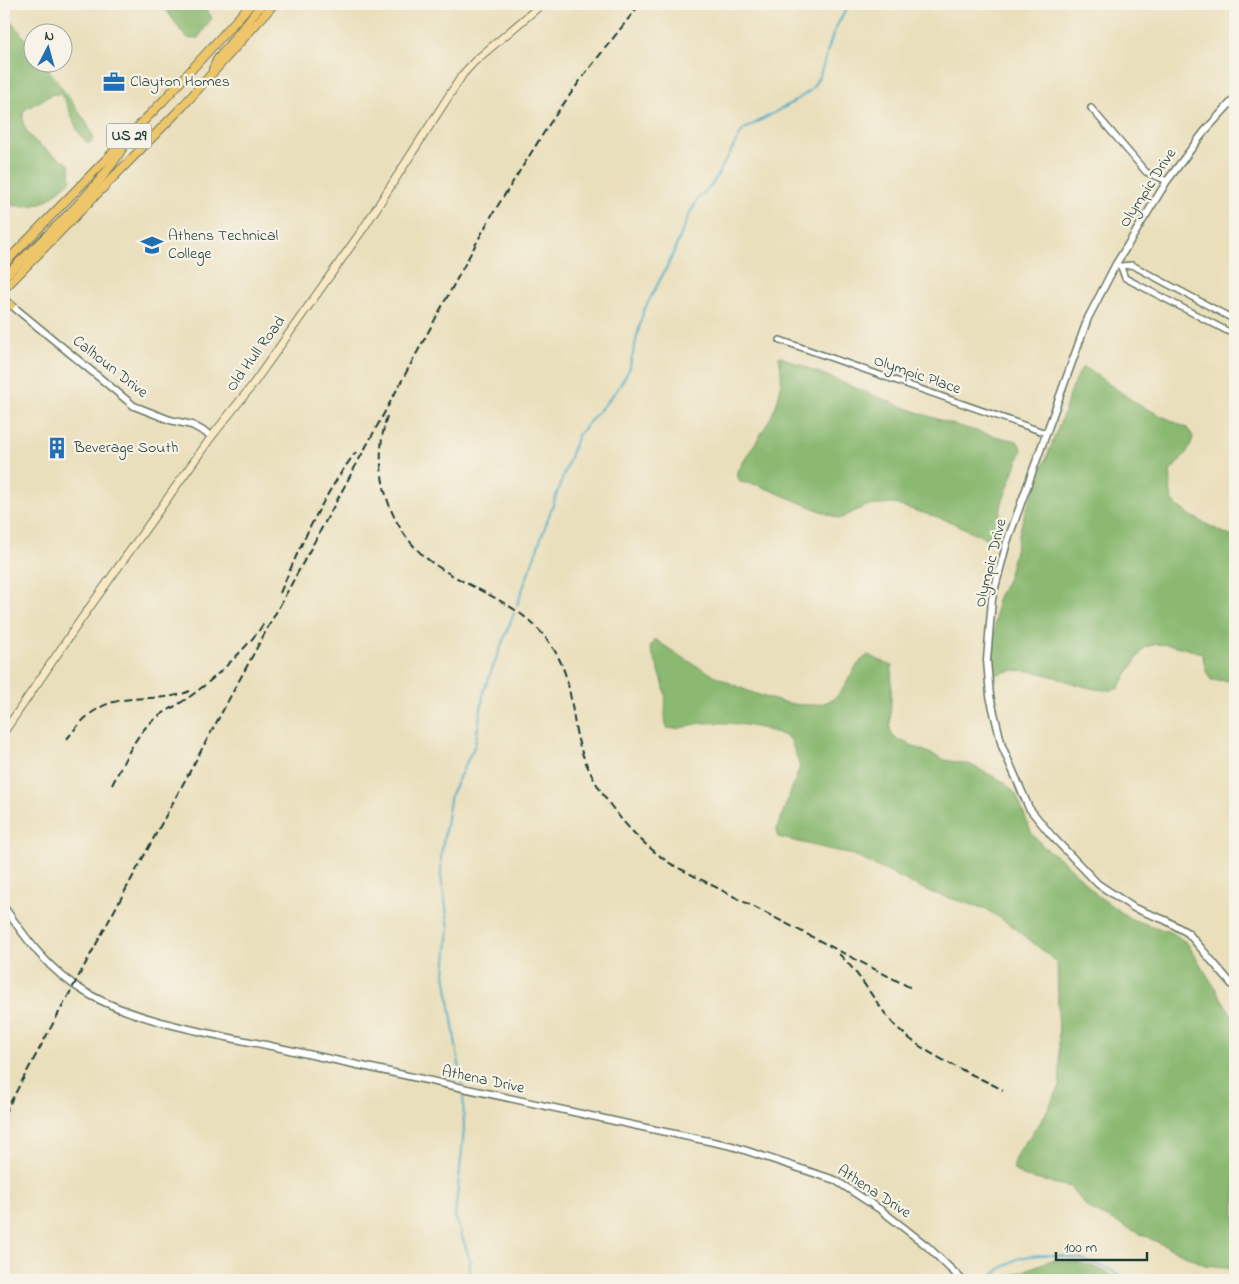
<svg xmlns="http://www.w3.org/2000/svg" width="1239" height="1284" font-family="'Indie Flower',sans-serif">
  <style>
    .forest { fill: #8bb972; stroke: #557b53 }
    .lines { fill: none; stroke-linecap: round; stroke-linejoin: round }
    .stream { stroke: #47abc7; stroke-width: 2 }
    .minor-casing { stroke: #667663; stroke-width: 8 }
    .tertiary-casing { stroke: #667663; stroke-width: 9 }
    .secondary-casing { stroke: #667663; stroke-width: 9 }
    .trunk-casing { stroke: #667663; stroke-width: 10 }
    .minor { stroke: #fff; stroke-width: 5 }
    .tertiary { stroke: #fff; stroke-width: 6 }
    .secondary { stroke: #f8e8c3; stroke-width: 7 }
    .trunk { stroke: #eec569; stroke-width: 8 }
    .rail { stroke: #1f3d34; stroke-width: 2; stroke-dasharray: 8 4; stroke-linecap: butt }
    .labels { text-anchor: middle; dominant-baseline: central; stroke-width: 4.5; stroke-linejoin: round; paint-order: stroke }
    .shield { fill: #f7f3e8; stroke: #60746a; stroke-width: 1 }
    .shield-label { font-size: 15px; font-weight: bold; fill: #1f3d34 }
    .poi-label { font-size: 16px; fill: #1f3d34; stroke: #f7f3e8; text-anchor: start }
    .street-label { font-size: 16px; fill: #1f3d34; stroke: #f7f3e8 }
  </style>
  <rect width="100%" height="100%" fill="#f7f3e8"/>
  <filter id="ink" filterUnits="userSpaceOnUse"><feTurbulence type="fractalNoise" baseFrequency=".02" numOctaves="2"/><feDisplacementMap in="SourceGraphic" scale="10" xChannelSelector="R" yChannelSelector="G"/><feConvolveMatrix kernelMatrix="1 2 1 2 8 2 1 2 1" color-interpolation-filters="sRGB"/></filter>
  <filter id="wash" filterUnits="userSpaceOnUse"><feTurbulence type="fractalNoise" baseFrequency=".0096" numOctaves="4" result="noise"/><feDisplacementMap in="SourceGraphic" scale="20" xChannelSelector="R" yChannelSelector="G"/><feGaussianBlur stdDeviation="1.12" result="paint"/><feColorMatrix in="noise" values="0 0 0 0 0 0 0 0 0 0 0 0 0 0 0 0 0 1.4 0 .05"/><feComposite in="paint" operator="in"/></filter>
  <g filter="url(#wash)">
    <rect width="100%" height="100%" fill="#eadfbb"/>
    <!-- forest -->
    <g class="forest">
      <path d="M 162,4 L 203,4 L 212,18 L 198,38 L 190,39 L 184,35 Z"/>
      <path d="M 4,12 L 32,48 L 32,62 L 44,63 L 86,122 L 94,138 L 89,144 C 74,134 72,109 61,94 L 53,94 L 24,110 C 16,137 51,152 69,164 L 71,180 C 42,205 42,208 4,205 Z"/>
      <path d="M 779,356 C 856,388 934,424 1017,441 L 1022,449 L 1002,503 L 995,539 L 985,538 L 949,521 L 894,504 L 865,506 L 840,519 L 758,485 L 740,482 L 737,474 C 751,444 779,417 781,383 C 782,374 780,364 779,356 Z"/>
      <path d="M 1082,368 L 1086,368 L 1139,405 L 1187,428 L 1193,436 C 1191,451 1180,460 1170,472 C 1172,481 1169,490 1172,499 C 1176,511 1222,532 1235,538 L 1235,681 L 1211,680 L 1206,671 L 1202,653 C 1185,649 1158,638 1143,649 L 1118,689 C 1081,697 1037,657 995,675 L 991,673 L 997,599 L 1008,578 L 1023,518 L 1065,410 L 1070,391 Z"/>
      <path d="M 655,639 C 690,665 791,724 833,699 C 847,691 851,665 868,655 L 892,666 L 890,729 L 893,737 L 945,760 L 971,765 L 1004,782 L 1016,794 L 1032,834 L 1044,847 L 1066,863 L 1098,896 L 1131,919 L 1173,933 L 1187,943 L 1235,1020 L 1235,1268 L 1205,1265 L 1089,1209 L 1070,1187 L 1022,1176 L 1014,1170 L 1014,1161 L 1018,1152 L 1042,1120 L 1060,1086 L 1057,962 L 1011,925 L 986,909 L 930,892 L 853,855 L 778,837 L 777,828 L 800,767 L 790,738 C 764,727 734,721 705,723 C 691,723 681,731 667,728 C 663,716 667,705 665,693 C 663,678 655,662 650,647 Z"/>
      <path d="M 1051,1260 C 1075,1263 1097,1262 1116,1280 L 1005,1280 L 1008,1277 Z"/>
    </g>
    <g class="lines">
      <!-- stream -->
      <g class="stream">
        <path d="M 517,605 L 578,435 L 617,390 L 629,370 L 643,312 L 670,261 L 689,215 L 699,197 L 711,186 L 743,130 L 792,103 L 811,90 L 820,75 L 834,31 L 844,13 L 852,4"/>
        <path d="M 462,1084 L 445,974 L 449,927 L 441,877 L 441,855 L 451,794 L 475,745 L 484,690 L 514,613"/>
        <path d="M 463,1090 L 464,1130 L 455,1216 L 470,1260 L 469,1280"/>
        <path d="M 988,1280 C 997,1272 1007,1262 1020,1258 C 1049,1250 1102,1259 1124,1280"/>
      </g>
    </g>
  </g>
  <g filter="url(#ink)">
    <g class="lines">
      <!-- minor casing -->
      <g class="minor-casing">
        <g id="minor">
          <path d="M 1091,108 L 1146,172 L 1167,181"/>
          <path d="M 1120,266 L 1132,265 L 1235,320"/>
          <path d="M 1121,267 L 1125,278 L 1235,335"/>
          <path d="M 780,340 L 1046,433"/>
        </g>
      </g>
      <!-- tertiary casing -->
      <g class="tertiary-casing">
        <g id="tertiary">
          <path d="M 1235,98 L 1204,132 L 1167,181 L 1116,264 L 1088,318 L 1007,542 L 992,599 L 987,660 L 990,696 L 1002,746 L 1029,808 L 1051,835 L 1098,884 L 1134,908 L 1165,920 L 1188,933 L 1235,988"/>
          <path d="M 4,299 L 134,406 L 170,420 L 192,425 L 212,436"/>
          <path d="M 4,907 C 27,940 49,971 85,992 C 139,1024 226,1036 289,1050 C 436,1083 584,1115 732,1146 L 835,1180 L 881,1210 L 927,1246 L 962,1280"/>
        </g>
      </g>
      <!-- secondary casing -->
      <g class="secondary-casing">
        <path id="secondary" d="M 4,732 L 82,618 L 212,436 L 251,387 L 363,229 L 463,74 L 475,61 L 542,4"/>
      </g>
      <!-- trunk casing -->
      <g class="trunk-casing">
        <g id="trunk">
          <path d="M 213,69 L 217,60 L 262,4"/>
          <path d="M 4,264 L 163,101 L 251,4"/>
          <path d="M 4,277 C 40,241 99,190 123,147"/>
          <path d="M 4,289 L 183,106 L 274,4"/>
          <path d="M 4,305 L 11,305"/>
        </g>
      </g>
      <!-- minor -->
      <use href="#minor" class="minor"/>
      <!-- tertiary -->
      <use href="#tertiary" class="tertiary"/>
      <!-- secondary -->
      <use href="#secondary" class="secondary"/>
      <!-- trunk -->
      <use href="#trunk" class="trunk"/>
      <!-- rail -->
      <g class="rail">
        <path d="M 387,416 C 370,470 388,534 437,566 C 479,594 524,603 553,648 C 570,674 571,703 576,731 C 586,783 628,835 671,864 L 913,989"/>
        <path d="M 280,593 C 301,544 323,495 356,452"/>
        <path d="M 66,740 C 75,729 84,717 96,710 C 124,691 160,704 190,691"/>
        <path d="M 112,785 C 123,764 133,739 150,723 C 161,713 173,708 185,700 C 209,684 249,647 264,623"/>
        <path d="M 839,954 C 861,975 872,998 891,1021 C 920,1054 965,1070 1003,1090"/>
        <path d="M 4,1114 L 490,218 L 550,123 L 584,75 L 640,4"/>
      </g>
    </g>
  </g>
  <!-- icons -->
  <defs>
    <g id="office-bare" transform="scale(1.725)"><path d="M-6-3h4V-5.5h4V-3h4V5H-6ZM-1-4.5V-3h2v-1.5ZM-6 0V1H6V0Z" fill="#1f6fb2" stroke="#f7f3e8" stroke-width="2.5" paint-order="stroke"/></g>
    <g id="university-bare" transform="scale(1.725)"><path d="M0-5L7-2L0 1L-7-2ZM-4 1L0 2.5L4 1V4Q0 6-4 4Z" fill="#1f6fb2" stroke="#f7f3e8" stroke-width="2.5" paint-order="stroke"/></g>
    <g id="building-bare" transform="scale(1.725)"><path d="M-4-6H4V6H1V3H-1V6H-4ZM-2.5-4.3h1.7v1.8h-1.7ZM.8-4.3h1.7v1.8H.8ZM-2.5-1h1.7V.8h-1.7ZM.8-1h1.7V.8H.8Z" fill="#1f6fb2" stroke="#f7f3e8" stroke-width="2.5" paint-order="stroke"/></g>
  </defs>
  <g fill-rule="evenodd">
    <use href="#office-bare" x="114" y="82"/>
    <use href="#university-bare" x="152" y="245"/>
    <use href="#building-bare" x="57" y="448"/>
  </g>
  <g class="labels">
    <!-- shield labels -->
    <rect class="shield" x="106.5" y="123.5" width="45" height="25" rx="4"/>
    <g class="shield-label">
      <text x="129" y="136">US 29</text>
    </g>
    <!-- poi labels -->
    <g class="poi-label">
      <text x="130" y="82">Clayton Homes</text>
      <text x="168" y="236">Athens Technical<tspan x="168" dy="18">College</tspan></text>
      <text x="74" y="448">Beverage South</text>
    </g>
    <!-- street labels -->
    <g class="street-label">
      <text transform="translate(1148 188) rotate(-57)">Olympic Drive</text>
      <text transform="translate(256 354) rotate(-54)">Old Hull Road</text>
      <text transform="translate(110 367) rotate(38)">Calhoun Drive</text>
      <text transform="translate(917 375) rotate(19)">Olympic Place</text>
      <text transform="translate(991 563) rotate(-76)">Olympic Drive</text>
      <text transform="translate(483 1080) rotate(12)">Athena Drive</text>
      <text transform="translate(874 1192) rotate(33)">Athena Drive</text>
    </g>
  </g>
  <!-- margin -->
  <rect width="1239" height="1284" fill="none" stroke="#f7f3e8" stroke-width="20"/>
  <!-- north arrow -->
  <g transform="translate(48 48) rotate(6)"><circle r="24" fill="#f7f3e8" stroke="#a1aaa0"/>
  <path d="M0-4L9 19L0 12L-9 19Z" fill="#1f6fb2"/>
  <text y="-8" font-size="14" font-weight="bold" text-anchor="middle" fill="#1f3d34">N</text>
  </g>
  <!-- scale -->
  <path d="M1056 1252v8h91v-8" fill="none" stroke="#1f3d34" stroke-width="2.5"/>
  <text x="1064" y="1252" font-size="15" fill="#1f3d34" stroke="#f7f3e8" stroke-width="4" paint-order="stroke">100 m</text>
</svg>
